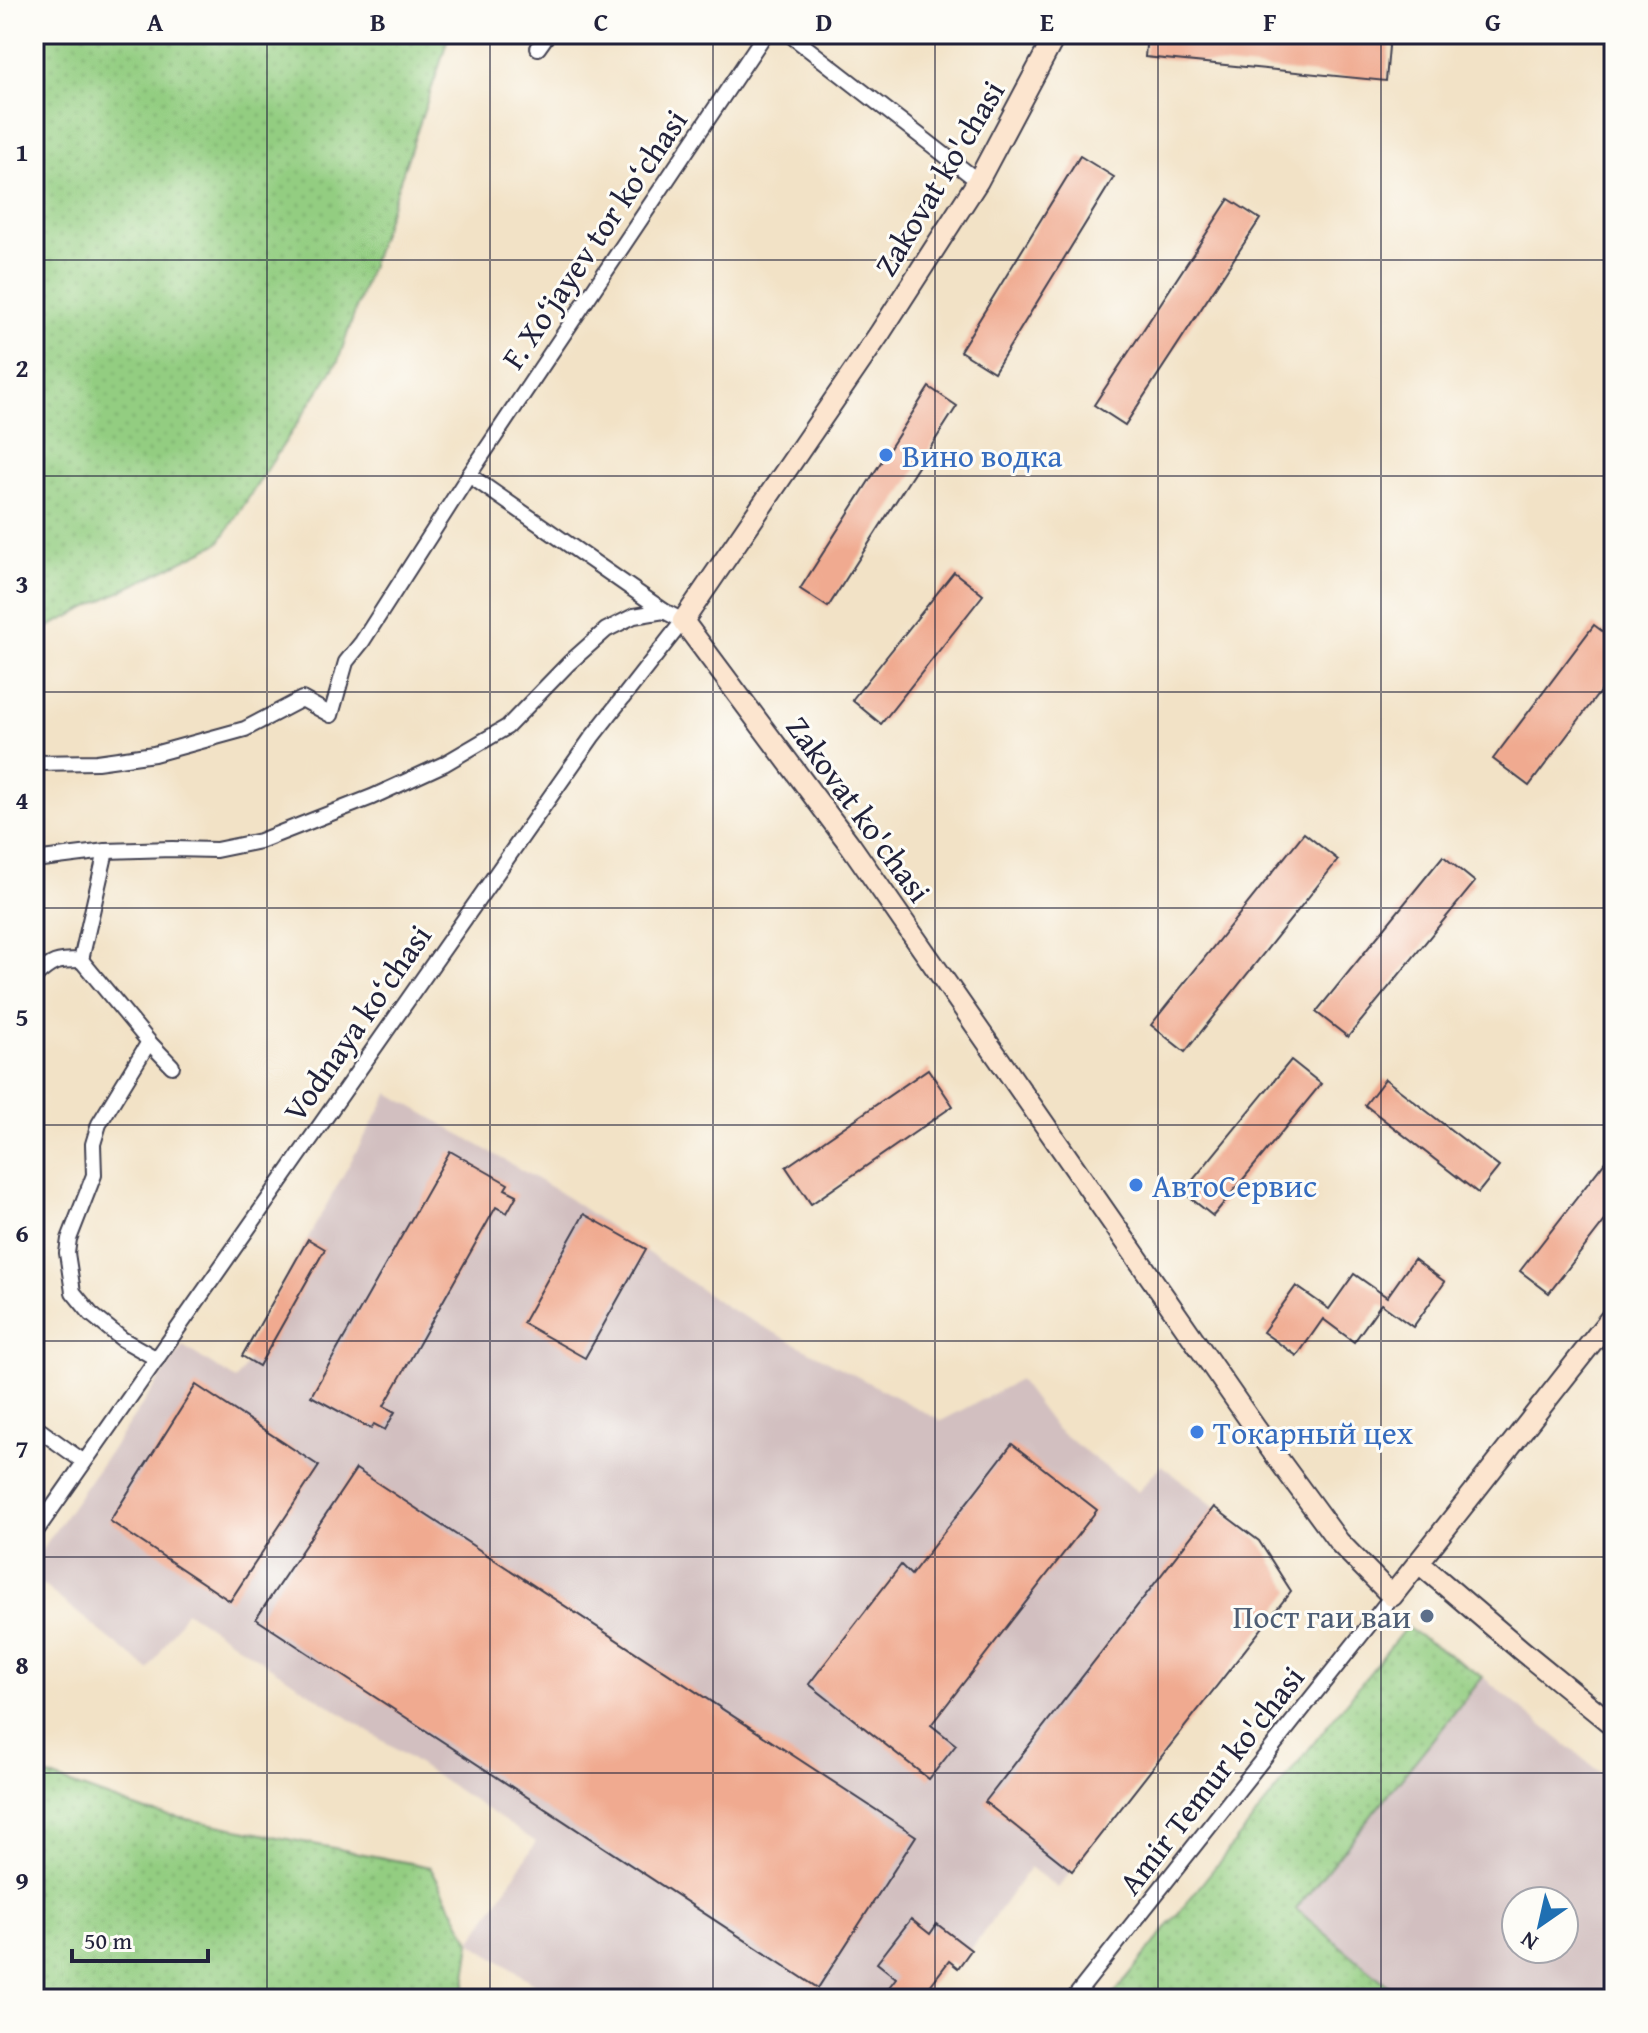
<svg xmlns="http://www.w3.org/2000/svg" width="1648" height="2033" font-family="'Gentium Book Plus',serif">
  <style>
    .industrial { fill: #d2bfc0; fill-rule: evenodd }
    .green { fill: url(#green-dots); stroke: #5a785e; stroke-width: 2 }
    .building { fill: #f0aa90 }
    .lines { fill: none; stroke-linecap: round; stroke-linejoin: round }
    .street-casing { stroke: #413f50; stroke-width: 18 }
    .secondary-casing { stroke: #413f50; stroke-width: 24 }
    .street { stroke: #fff; stroke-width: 14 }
    .secondary { stroke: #fce5cf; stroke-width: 20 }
    .grid { fill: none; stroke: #22223b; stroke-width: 2; stroke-opacity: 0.55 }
    .shop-dot { fill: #3f7fe0; stroke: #fdfcf7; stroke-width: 3 }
    .service-dot { fill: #5c6f8a; stroke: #fdfcf7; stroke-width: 3 }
    .labels { text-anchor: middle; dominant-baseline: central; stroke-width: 6; stroke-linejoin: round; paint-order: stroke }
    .street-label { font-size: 32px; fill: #22223b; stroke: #fdfcf7 }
    .shop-label { font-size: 32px; fill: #366cbe; stroke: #fdfcf7; text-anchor: start }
    .service-label { font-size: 32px; fill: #4e5e75; stroke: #fdfcf7; text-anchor: end }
    .neatline { fill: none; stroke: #22223b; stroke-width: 3 }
    .grid-label { font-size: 26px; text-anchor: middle; font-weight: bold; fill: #22223b }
  </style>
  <defs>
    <pattern id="green-dots" width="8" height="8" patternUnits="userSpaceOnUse" patternTransform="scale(2)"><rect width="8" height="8" fill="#93cd81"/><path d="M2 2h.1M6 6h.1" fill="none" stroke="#7eb070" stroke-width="1.8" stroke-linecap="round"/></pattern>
  </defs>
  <rect width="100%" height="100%" fill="#fdfcf7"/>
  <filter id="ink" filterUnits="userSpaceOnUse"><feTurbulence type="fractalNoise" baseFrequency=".0125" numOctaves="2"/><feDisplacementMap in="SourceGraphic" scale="16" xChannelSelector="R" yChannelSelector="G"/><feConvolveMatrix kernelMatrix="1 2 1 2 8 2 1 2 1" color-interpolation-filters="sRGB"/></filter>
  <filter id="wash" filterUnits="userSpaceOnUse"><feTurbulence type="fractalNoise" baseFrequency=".006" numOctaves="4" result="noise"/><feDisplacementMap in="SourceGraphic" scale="32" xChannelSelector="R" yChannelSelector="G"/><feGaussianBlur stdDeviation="1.8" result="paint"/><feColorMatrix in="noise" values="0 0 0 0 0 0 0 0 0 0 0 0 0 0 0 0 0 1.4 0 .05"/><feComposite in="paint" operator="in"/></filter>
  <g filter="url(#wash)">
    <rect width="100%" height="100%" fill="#f2e2c6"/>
    <!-- industrial -->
    <g class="industrial">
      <path d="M 389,1093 L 559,1192 L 728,1308 L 941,1421 L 1019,1380 L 1055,1428 L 1138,1492 L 1161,1465 L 1259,1541 L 1291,1591 L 1058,1888 L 1030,1867 L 958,1968 L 949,1961 L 920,1999 L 557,1999 L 471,1942 L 536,1842 L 186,1611 L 149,1670 L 44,1586 L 34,1580 L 34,1561 L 183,1346 L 236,1380 L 249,1360 L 242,1356 Z"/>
      <path d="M 1483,1677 L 1614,1784 L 1614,1999 L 1404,1999 L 1296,1909 ZM 1516,1901 L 1564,1901 L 1564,1949 L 1516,1949 Z"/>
    </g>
    <!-- green -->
    <g class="green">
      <path d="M 34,34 L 449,34 L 440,64 L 338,361 L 219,543 L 34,634 Z"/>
      <path d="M 1406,1627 L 1483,1677 L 1296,1909 L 1404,1999 L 1110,1999 Z"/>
      <path d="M 34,1771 L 146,1811 L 430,1867 L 471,1942 L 463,1999 L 34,1999 Z"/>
    </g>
    <g id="blocks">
      <!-- building -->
      <g class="building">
        <path d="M 1147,34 L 1390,35 L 1386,81 L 1145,57 Z"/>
        <path d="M 1080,156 L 1114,177 L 994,372 L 960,351 Z"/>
        <path d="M 1229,199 L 1260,219 L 1125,425 L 1094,405 Z"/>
        <path d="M 929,387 L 957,406 L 828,607 L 800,589 Z"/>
        <path d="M 954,572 L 983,595 L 881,724 L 852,700 Z"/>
        <path d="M 1594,625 L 1614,640 L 1614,673 L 1529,786 L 1493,759 Z"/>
        <path d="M 1304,833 L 1338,860 L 1185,1052 L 1151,1025 Z"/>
        <path d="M 1443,856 L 1475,882 L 1348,1037 L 1316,1012 Z"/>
        <path d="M 1291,1060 L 1321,1084 L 1213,1216 L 1183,1192 Z"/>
        <path d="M 928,1069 L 953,1106 L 811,1204 L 786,1167 Z"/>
        <path d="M 1385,1079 L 1499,1167 L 1478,1193 L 1365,1105 Z"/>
        <path d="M 1614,1150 L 1614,1209 L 1549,1293 L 1520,1271 Z"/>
        <path d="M 450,1151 L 508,1184 L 505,1189 L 517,1195 L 507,1213 L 496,1207 L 384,1406 L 395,1412 L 385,1430 L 374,1424 L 371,1429 L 311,1396 Z"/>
        <path d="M 584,1214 L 646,1249 L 585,1358 L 523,1323 Z"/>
        <path d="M 308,1239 L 325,1249 L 259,1366 L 242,1356 Z"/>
        <path d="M 1414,1259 L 1445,1282 L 1413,1327 L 1381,1304 L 1354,1342 L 1323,1319 L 1297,1356 L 1263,1332 L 1296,1286 L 1329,1309 L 1354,1274 L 1387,1297 Z"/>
        <path d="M 196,1385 L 319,1466 L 230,1601 L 110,1521 Z"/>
        <path d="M 1012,1444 L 1097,1510 L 931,1725 L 956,1745 L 929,1779 L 809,1684 L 901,1565 L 911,1575 Z"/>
        <path d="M 356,1469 L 916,1836 L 818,1988 L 256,1619 Z"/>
        <path d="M 1214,1507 L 1259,1541 L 1291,1591 L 1072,1871 L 985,1802 Z"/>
        <path d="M 911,1919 L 930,1934 L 937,1924 L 971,1950 L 958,1968 L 949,1961 L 920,1999 L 880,1999 L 896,1978 L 877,1963 Z"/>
      </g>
    </g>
  </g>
  <g filter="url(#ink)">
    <use href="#blocks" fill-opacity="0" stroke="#413f50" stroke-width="2"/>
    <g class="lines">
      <!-- street casing -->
      <g class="street-casing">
        <g id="street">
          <path d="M 789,34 L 978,181"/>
          <path d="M 538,48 L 548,34"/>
          <path d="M 34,763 L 97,762 L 154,754 L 245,729 L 302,699 L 331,715 L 346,662 L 362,642 L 469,475 L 765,34"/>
          <path d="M 34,860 L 106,851 L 172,849 L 216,850 L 260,841 L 372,797 L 444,764 L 507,727 L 569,663 L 606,630 L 634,616 L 664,611"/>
          <path d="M 81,960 L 149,1042 L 172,1066"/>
          <path d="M 34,978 C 52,961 56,960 81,960 L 106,851"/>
          <path d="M 149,1042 L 99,1124 L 93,1144 L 94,1175 L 69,1239 L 67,1253 L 73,1292 L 91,1314 L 122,1339 L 157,1359"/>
          <path d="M 34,1426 L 84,1462"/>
          <path d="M 34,1534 L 592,737 L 683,621 L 664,611 L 469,475"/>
          <path d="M 1073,1999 L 1392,1596"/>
        </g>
      </g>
      <!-- secondary casing -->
      <g class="secondary-casing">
        <g id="secondary">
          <path d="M 1056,34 L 978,181 L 880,333 L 683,621 L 851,846 L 1256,1429 L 1339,1542 L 1392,1596 L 1614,1314"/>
          <path d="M 1419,1563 L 1521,1650 L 1614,1726"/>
        </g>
      </g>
      <!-- street -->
      <use href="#street" class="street"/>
      <!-- secondary -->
      <use href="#secondary" class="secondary"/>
    </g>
  </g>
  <!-- grid -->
  <path class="grid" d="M 267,34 L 267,1999M 490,34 L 490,1999M 713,34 L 713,1999M 935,34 L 935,1999M 1158,34 L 1158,1999M 1381,34 L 1381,1999M 34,260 L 1614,260M 34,476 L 1614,476M 34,692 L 1614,692M 34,908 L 1614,908M 34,1125 L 1614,1125M 34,1341 L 1614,1341M 34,1557 L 1614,1557M 34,1773 L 1614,1773"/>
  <!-- markers -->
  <g class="shop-dot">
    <circle cx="886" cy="455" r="8"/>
    <circle cx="1136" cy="1185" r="8"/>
    <circle cx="1197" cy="1432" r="8"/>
  </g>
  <circle class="service-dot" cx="1427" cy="1616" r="8"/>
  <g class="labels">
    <!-- street labels -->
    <g class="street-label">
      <text transform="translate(939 178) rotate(-59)">Zakovat ko'chasi</text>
      <text transform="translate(594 239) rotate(-56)">F. Xo‘jayev tor ko‘chasi</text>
      <text transform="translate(859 809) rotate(54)">Zakovat ko'chasi</text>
      <text transform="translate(357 1023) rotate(-55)">Vodnaya ko‘chasi</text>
      <text transform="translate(1211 1780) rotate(-52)">Amir Temur ko'chasi</text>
    </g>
    <!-- shop labels -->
    <g class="shop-label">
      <text x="902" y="455">Вино водка</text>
      <text x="1152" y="1185">АвтоСервис</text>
      <text x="1213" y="1432">Токарный цех</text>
    </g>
    <!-- service labels -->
    <g class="service-label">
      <text x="1411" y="1616">Пост гаи ваи</text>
    </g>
  </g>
  <!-- margin -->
  <rect width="1648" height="2033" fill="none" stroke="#fdfcf7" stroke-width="88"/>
  <!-- north arrow -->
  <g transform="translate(1540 1925) rotate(214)"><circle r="38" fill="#fdfcf7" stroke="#a5a5ac" stroke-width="2"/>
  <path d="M0-6L14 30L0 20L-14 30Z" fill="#1f6fb2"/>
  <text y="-12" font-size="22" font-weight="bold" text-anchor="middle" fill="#22223b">N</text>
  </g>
  <!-- scale -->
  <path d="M72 1949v12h136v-12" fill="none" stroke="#22223b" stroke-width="4"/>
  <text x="84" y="1949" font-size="24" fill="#22223b" stroke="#fdfcf7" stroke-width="6" paint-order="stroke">50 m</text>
  <rect x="44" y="44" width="1560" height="1945" class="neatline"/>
  <g class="grid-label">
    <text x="155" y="31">A</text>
    <text x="378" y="31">B</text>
    <text x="601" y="31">C</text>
    <text x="824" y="31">D</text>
    <text x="1047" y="31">E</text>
    <text x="1270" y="31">F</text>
    <text x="1493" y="31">G</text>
    <text x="22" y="161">1</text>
    <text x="22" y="377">2</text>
    <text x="22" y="593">3</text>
    <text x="22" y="809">4</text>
    <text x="22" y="1026">5</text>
    <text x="22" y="1242">6</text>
    <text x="22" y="1458">7</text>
    <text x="22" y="1674">8</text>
    <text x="22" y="1890">9</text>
  </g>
</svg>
